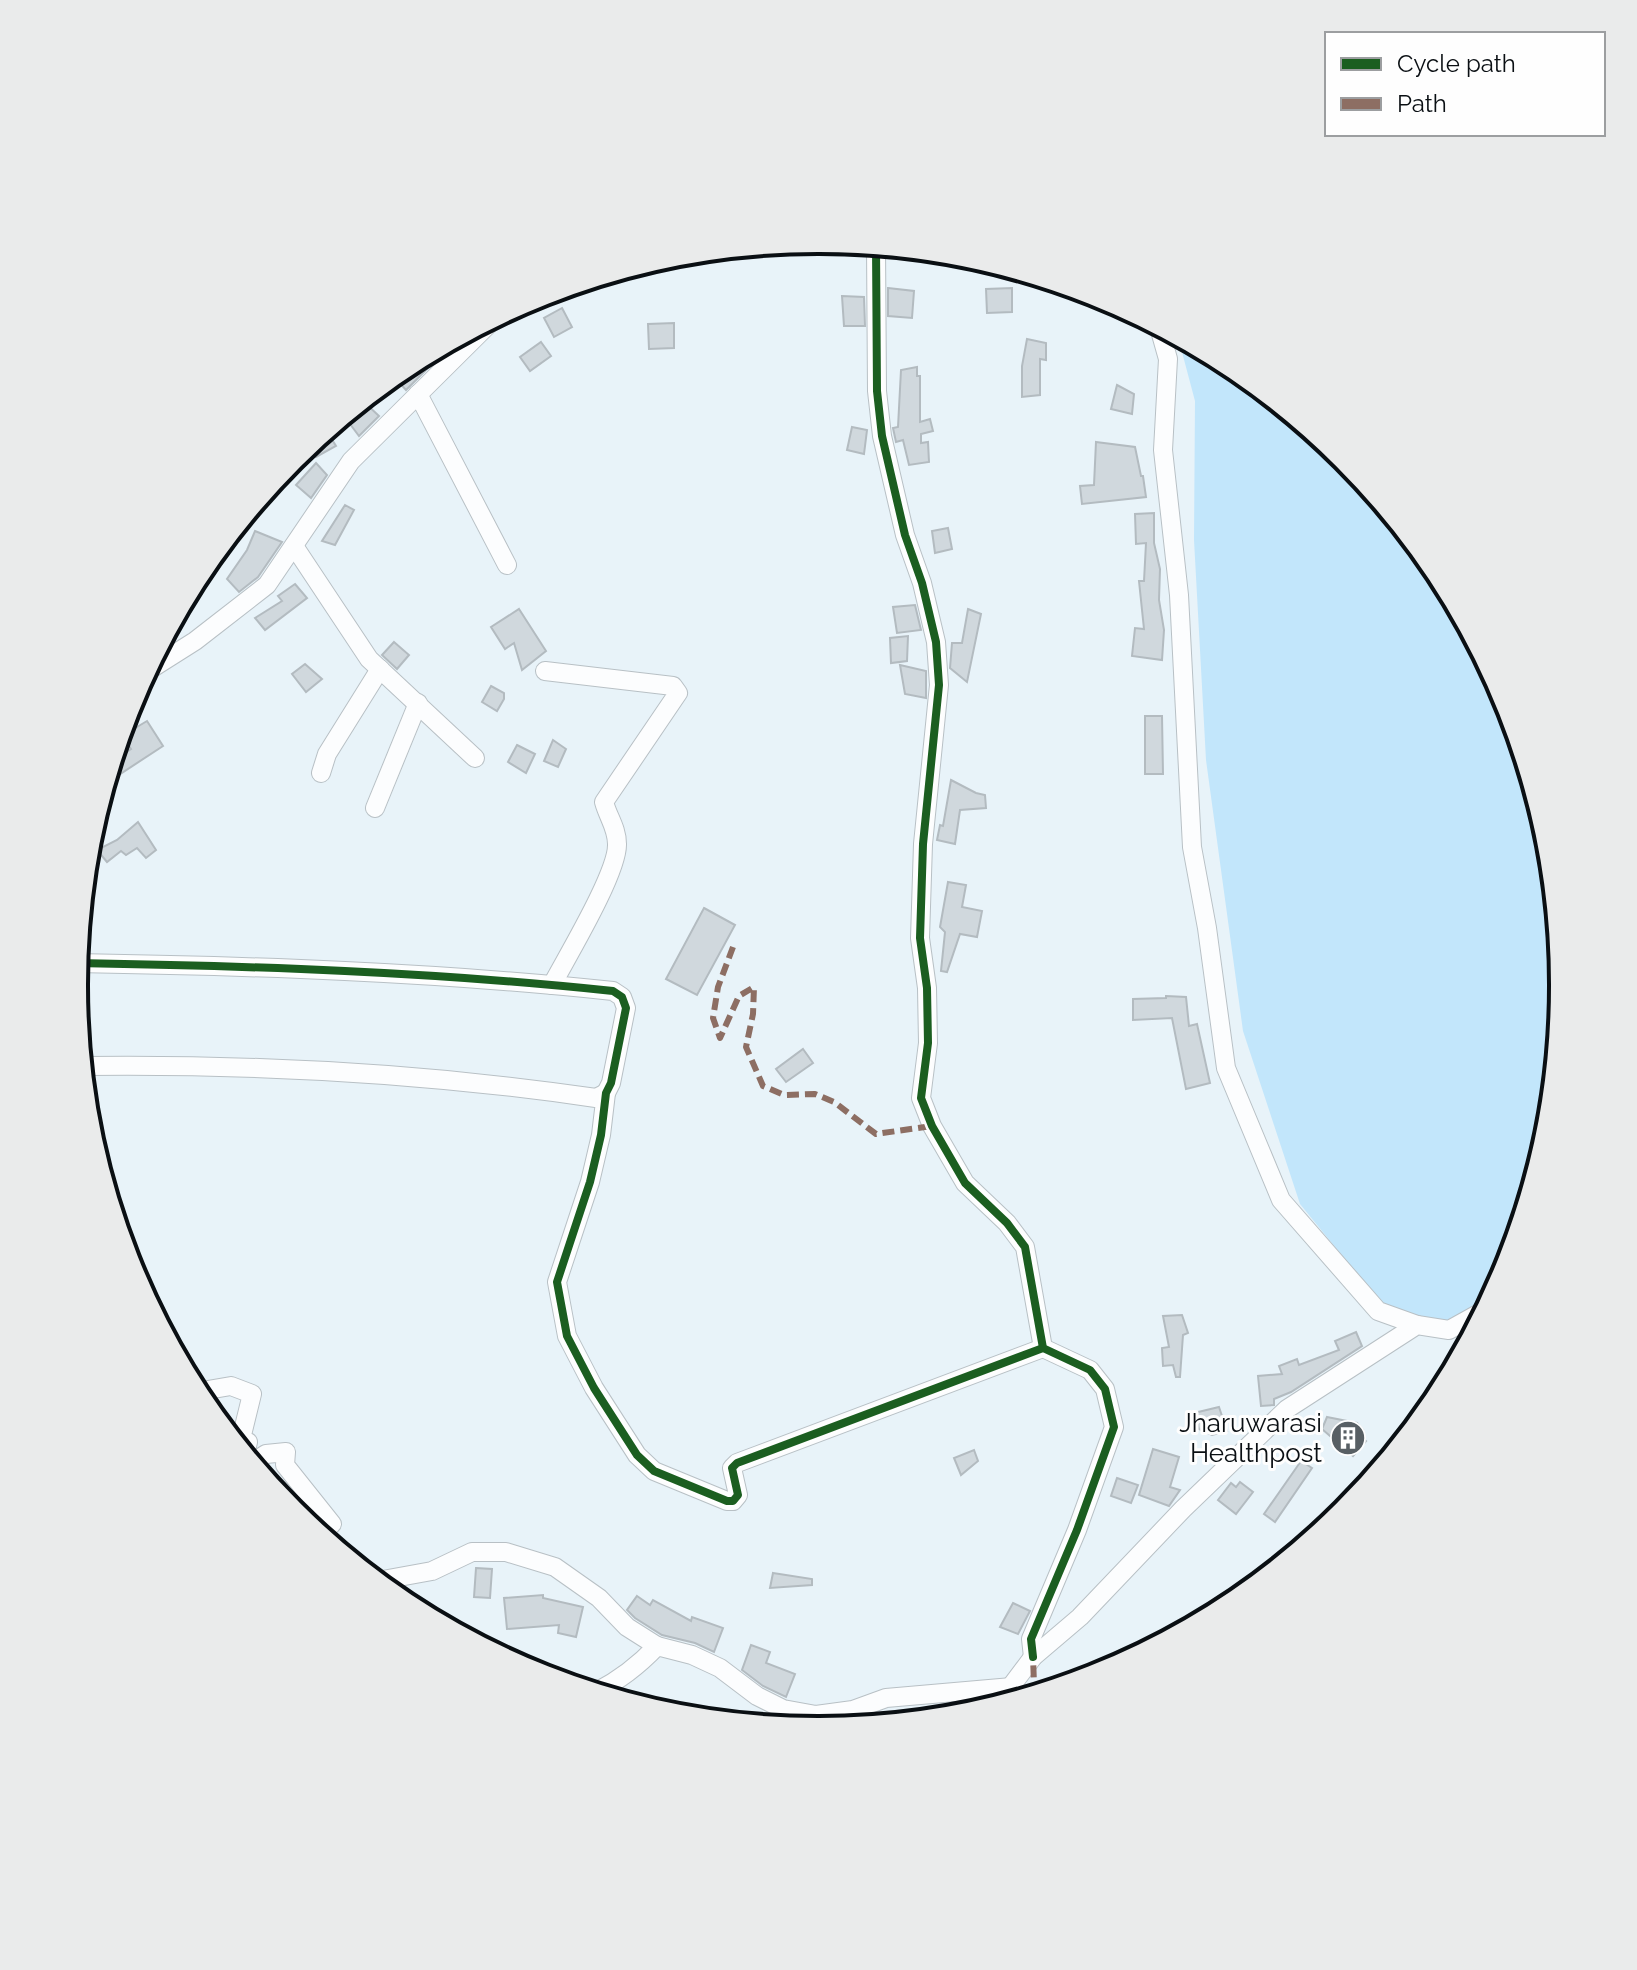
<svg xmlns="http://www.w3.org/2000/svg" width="1637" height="1970" font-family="Raleway,sans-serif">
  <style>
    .green { fill: #c2e6fb }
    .building { fill: #d0d8dd; stroke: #b3bbc0; stroke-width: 2 }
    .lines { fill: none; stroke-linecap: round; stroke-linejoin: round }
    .minor-casing { stroke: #b8c0c5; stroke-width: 20 }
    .minor { stroke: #fcfdfe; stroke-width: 18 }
    .quiet { stroke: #8d6e63; stroke-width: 6; stroke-dasharray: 12 6; stroke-linecap: butt }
    .cycleway-casing { stroke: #fefefe; stroke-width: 13 }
    .cycleway { stroke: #1b5e20; stroke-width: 8 }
    .labels { text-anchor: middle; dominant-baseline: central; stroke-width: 6; stroke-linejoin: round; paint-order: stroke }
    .poi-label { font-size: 26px; fill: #0a0f13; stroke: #fefefe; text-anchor: end }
    .rim { fill: none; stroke: #0a0f13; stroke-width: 4 }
  </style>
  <rect width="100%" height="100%" fill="#e8f3f9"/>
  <!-- green -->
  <path class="green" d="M 1178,337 L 1232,366 L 1345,459 L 1438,572 L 1506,701 L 1549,840 L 1563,985 L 1549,1131 L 1506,1270 L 1484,1312 L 1453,1326 L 1392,1317 L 1300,1204 L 1243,1031 L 1206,760 L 1194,540 L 1195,401 Z"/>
  <!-- building -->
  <g class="building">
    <path d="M 888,288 L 914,291 L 912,318 L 888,316 Z"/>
    <path d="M 1012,288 L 1012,312 L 987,313 L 986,289 Z"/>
    <path d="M 842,296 L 864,297 L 865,326 L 844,326 Z"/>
    <path d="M 562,308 L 572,327 L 554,337 L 544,318 Z"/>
    <path d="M 674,323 L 674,348 L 649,349 L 648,324 Z"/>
    <path d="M 1027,339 L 1046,343 L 1046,360 L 1040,359 L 1040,395 L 1022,397 L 1022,366 Z"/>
    <path d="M 541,342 L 551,356 L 530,371 L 520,357 Z"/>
    <path d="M 418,359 L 427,369 L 406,390 L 393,376 Z"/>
    <path d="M 917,367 L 917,376 L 920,376 L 920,422 L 930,419 L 933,431 L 921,434 L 921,443 L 928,442 L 929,462 L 909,465 L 903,440 L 896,442 L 893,428 L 898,427 L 901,370 Z"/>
    <path d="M 1117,385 L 1134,394 L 1132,414 L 1111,409 Z"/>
    <path d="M 363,401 L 379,416 L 359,436 L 344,416 Z"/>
    <path d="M 852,427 L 867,430 L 864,454 L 847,450 Z"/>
    <path d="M 326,430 L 336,446 L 316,457 L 306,447 Z"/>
    <path d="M 1096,442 L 1135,447 L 1141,476 L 1143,476 L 1146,497 L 1082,504 L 1080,486 L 1094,485 Z"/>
    <path d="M 316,463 L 327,475 L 311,498 L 296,485 Z"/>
    <path d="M 345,505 L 354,510 L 335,545 L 322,541 Z"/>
    <path d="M 1154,513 L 1154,543 L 1160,569 L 1159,600 L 1164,630 L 1162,660 L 1132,656 L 1135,628 L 1144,629 L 1139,581 L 1144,581 L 1146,543 L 1136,544 L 1135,514 Z"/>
    <path d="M 948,528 L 952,549 L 935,553 L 932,531 Z"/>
    <path d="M 255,531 L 282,542 L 258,577 L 239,592 L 227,579 L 247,550 Z"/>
    <path d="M 295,584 L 307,598 L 265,630 L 255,618 L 282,601 L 278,596 Z"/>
    <path d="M 915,605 L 921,630 L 897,633 L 893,607 Z"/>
    <path d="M 519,609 L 546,651 L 522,670 L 514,643 L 505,649 L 491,627 Z"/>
    <path d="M 968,609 L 981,614 L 967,682 L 950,668 L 952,643 L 962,643 Z"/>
    <path d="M 908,636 L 907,661 L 891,663 L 890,638 Z"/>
    <path d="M 394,642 L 409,655 L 397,669 L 382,655 Z"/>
    <path d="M 305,664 L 322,679 L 306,692 L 292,674 Z"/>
    <path d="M 900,665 L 926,671 L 926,698 L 905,694 Z"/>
    <path d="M 491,686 L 504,693 L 504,699 L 497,711 L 482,702 Z"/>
    <path d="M 1145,716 L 1162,716 L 1163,774 L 1145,774 Z"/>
    <path d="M 147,721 L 163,746 L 105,784 L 112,762 L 131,749 L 122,736 Z"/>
    <path d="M 553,740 L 566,749 L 558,767 L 544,761 Z"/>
    <path d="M 517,745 L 535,754 L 526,773 L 508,762 Z"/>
    <path d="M 951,780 L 976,793 L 985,795 L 986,808 L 960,810 L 955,844 L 937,840 L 940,825 L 943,826 Z"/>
    <path d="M 138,822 L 156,850 L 146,858 L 137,848 L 126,855 L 121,851 L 107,862 L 97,850 L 117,840 Z"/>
    <path d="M 948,882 L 966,885 L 962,907 L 982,911 L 977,937 L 960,934 L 947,972 L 941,971 L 945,932 L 940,927 Z"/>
    <path d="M 704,908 L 735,925 L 697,995 L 666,979 Z"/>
    <path d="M 1166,996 L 1186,997 L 1189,1026 L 1197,1024 L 1210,1083 L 1186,1089 L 1172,1018 L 1133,1020 L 1133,999 L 1166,998 Z"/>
    <path d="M 803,1049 L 813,1063 L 786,1082 L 776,1069 Z"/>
    <path d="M 1182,1315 L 1188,1333 L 1183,1335 L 1180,1377 L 1176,1377 L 1173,1365 L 1163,1366 L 1162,1348 L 1169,1347 L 1163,1316 Z"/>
    <path d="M 1356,1332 L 1362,1346 L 1291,1392 L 1274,1399 L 1274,1405 L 1261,1406 L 1258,1376 L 1282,1374 L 1279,1366 L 1297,1359 L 1299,1365 L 1339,1350 L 1335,1341 Z"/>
    <path d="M 1219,1407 L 1227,1431 L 1212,1435 L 1199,1429 L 1194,1413 Z"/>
    <path d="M 1327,1417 L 1357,1423 L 1363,1430 L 1359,1435 L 1366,1441 L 1353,1456 L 1322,1429 Z"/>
    <path d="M 1153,1449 L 1179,1457 L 1170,1487 L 1180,1490 L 1169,1506 L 1139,1495 Z"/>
    <path d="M 974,1450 L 978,1461 L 961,1475 L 954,1458 Z"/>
    <path d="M 1301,1461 L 1312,1468 L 1275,1522 L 1264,1514 Z"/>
    <path d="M 1117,1478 L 1138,1485 L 1131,1503 L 1111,1496 Z"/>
    <path d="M 1240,1482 L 1253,1492 L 1236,1514 L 1218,1500 L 1231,1483 L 1236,1487 Z"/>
    <path d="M 476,1568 L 492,1569 L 490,1598 L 474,1597 Z"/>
    <path d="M 773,1573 L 812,1579 L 812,1585 L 770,1588 Z"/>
    <path d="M 543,1595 L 543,1598 L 583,1607 L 576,1637 L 558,1633 L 559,1625 L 507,1629 L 504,1598 Z"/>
    <path d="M 637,1596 L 650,1605 L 653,1600 L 691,1621 L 692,1617 L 723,1628 L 714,1652 L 695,1643 L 662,1635 L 635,1618 L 627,1610 Z"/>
    <path d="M 1013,1603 L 1030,1611 L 1018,1634 L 1000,1627 Z"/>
    <path d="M 751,1645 L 770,1652 L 766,1663 L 795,1674 L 786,1697 L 763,1686 L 742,1670 Z"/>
  </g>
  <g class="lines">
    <!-- minor casing -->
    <g class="minor-casing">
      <g id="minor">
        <path d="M 876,246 L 877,391 L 882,436 L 905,535 L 922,583 L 936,642 L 939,685 L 923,844 L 920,938 L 927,988 L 928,1043 L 921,1098 L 932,1126 L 965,1183 L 1007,1223 L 1025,1247 L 1043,1348 L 1090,1370 L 1105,1389 L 1114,1427 L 1077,1530 L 1031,1639 L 1033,1657"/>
        <path d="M 1159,327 L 1168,359 L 1163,450 L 1179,595 L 1192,847 L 1207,928 L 1226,1068 L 1281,1200 L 1378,1311 L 1417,1325"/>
        <path d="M 418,394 L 507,565"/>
        <path d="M 294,546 L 369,659 L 475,758"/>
        <path d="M 545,671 L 673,686 L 678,693 L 604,802 C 608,817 617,828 617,844 C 618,872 568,955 552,985"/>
        <path d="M 146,672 L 195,641 L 267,585 L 351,461 L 495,318"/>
        <path d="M 321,773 L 327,754 L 380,669"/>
        <path d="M 375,808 L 418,703"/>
        <path d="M 76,963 C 255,966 435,972 613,991 L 622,997 L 626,1008 L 611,1083 L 606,1093 L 601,1135 L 590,1182 L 557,1282 L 567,1336 L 594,1388 L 637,1455 L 654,1471 L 727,1501 L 733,1501 L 738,1495 L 732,1468 L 737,1463 L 1043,1348"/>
        <path d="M 82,1066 C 253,1064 426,1073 596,1098 L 606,1093"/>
        <path d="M 196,1392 L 231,1386 L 252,1394 L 241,1439 L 248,1442 L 245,1454"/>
        <path d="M 252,1463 L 266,1454 L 286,1452 L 285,1465 L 332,1524 L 319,1533"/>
        <path d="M 377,1581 L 432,1571 L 472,1552 L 506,1552 L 555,1567 L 599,1598 L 627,1627 L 657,1646"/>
        <path d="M 596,1692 C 620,1680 639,1665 657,1646 L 692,1655 L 720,1668 L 757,1696 L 783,1709 L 816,1715 L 853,1710 L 886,1698 L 1012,1687"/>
        <path d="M 997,1705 L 1033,1657 L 1080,1617 L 1183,1509 L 1287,1409 L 1417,1325 L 1449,1330 L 1485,1310"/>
      </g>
    </g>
    <!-- minor -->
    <use href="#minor" class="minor"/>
    <!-- quiet -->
    <g class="quiet">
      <path d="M 733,947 L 718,987 L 713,1018 L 720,1038 L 739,996 L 754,987 L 753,1014 L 746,1047 L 763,1086 L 784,1095 L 815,1094 L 834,1102 L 876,1134 L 932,1126"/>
      <path d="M 1031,1695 L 1034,1684 L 1033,1657"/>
    </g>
    <!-- cycleway casing -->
    <g class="cycleway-casing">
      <g id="cycleway">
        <path d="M 876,246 L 877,391 L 882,436 L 905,535 L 922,583 L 936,642 L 939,685 L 923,844 L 920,938 L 927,988 L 928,1043 L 921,1098 L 932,1126 L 965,1183 L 1007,1223 L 1025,1247 L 1043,1348 L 1090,1370 L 1105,1389 L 1114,1427 L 1077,1530 L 1031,1639 L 1033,1657"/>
        <path d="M 76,963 C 255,966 435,972 613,991 L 622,997 L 626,1008 L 611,1083 L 606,1093 L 601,1135 L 590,1182 L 557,1282 L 567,1336 L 594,1388 L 637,1455 L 654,1471 L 727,1501 L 733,1501 L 738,1495 L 732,1468 L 737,1463 L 1043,1348"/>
      </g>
    </g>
    <!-- cycleway -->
    <use href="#cycleway" class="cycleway"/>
  </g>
  <!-- icons -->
  <defs>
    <g id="building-disc" transform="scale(1.8)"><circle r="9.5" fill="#585f64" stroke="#fefefe"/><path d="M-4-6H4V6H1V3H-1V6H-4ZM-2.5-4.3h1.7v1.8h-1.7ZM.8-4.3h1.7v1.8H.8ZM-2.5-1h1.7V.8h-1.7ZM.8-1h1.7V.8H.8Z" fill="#fff"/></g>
  </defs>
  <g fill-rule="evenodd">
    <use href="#building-disc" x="1348" y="1438"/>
  </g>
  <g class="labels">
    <!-- poi labels -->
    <g class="poi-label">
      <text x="1322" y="1423">Jharuwarasi<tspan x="1322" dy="30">Healthpost</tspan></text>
    </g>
  </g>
  <!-- crop -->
  <path d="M0 0H1637V1970H0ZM818 254H819A730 730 0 0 1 1549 984V986A730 730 0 0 1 819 1716H818A730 730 0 0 1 88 986V984A730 730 0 0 1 818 254Z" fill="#eaebeb" fill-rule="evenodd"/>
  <path class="rim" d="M818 254H819A730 730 0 0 1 1549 984V986A730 730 0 0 1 819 1716H818A730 730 0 0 1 88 986V984A730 730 0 0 1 818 254Z"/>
  <!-- legend -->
  <rect x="1325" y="32" width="280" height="104" fill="#fefefe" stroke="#9c9ea0" stroke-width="2"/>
  <rect x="1341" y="58" width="40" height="12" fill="#1b5e20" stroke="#9c9ea0" stroke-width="2"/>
  <text x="1397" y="72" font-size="24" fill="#0a0f13">Cycle path</text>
  <rect x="1341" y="98" width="40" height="12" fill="#8d6e63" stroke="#9c9ea0" stroke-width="2"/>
  <text x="1397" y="112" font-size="24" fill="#0a0f13">Path</text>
</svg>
